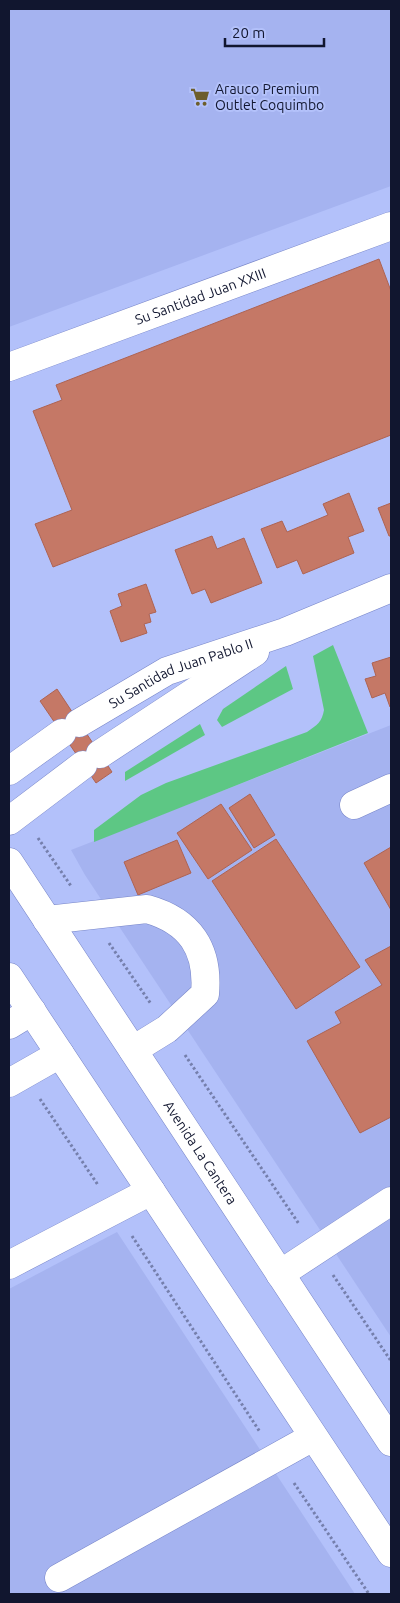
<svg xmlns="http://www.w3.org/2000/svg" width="400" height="1603" font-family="Ubuntu,sans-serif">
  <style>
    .built { fill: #a5b3f0 }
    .green { fill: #5dc784 }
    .building { fill: #c57866; stroke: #ae6352 }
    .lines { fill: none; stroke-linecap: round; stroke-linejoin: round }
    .minor-casing { stroke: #7785c8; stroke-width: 29 }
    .highway-casing { stroke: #7785c8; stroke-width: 29 }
    .path { stroke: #757fac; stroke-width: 3; stroke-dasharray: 2.5 2.5; stroke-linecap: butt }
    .minor { stroke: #fff; stroke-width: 28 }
    .highway { stroke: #fff; stroke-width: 28 }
    .labels { text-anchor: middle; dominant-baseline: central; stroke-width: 4; stroke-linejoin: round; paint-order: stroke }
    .poi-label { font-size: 14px; fill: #11162f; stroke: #b3c1fa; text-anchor: start }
    .street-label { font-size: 14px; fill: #11162f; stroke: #b3c1fa }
  </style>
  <rect width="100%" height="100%" fill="#b3c1fa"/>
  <!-- built -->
  <g class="built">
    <path d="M 9,9 L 391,9 L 391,186 L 9,327 Z"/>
    <path d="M 391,725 L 391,1337 L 85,875 L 71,850 Z"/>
    <path d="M 117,1232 L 355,1594 L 9,1594 L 9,1289 Z"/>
  </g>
  <!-- green -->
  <g class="green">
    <path d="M 333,645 L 368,733 L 94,842 L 94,830 L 141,795 L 166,783 L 307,732 C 317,725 322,722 324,710 L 313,656 Z"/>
    <path d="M 286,666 L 293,689 L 222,727 L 217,720 L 223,709 Z"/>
    <path d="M 200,724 L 205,735 L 125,781 L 125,772 Z"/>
  </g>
  <!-- building -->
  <g class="building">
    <path d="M 379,259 L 391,291 L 391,435 L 53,567 L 35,524 L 72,510 L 33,411 L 62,400 L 56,385 Z"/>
    <path d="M 349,493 L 364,531 L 348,537 L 354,553 L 303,574 L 297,560 L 277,568 L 261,529 L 282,521 L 287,532 L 328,515 L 323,504 Z"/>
    <path d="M 391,503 L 391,536 L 389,536 L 378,508 Z"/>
    <path d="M 212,536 L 217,549 L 244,538 L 262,583 L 211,603 L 205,589 L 192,594 L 175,550 Z"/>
    <path d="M 146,584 L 156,612 L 149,614 L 151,622 L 144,624 L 147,633 L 121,642 L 110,611 L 122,606 L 118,594 Z"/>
    <path d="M 391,657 L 391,706 L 390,707 L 385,693 L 372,698 L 365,679 L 376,676 L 372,663 Z"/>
    <path d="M 57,689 L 112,772 L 96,783 L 40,701 Z"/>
    <path d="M 250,794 L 275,835 L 254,848 L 229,808 Z"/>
    <path d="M 221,804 L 252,850 L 208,879 L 177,833 Z"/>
    <path d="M 276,839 L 360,967 L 296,1009 L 212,881 Z"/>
    <path d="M 177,840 L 191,873 L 138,895 L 124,862 Z"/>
    <path d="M 391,847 L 391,910 L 364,863 Z"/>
    <path d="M 391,946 L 391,1117 L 360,1133 L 307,1041 L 341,1023 L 335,1012 L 382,985 L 365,960 Z"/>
  </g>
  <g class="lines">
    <!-- minor casing -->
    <g class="minor-casing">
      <g id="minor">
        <path id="s1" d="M 9,367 L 391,226"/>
        <path id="s2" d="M 79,723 L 167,671 L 285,632 L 391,588"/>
        <path d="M 100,754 L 255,652"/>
        <path d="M 9,771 L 62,733"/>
        <path d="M 354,805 L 391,788"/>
        <path d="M 9,821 L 83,765"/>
        <path d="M 47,920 L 147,909 C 190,921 209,949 205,994 L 167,1029 L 133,1050"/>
        <path d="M 9,1025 L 32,1011"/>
        <path d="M 9,1083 L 60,1054"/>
        <path d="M 9,1265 L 151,1191"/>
        <path d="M 280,1274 L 391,1201"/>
        <path d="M 59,1578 L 313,1437"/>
      </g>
    </g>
    <!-- highway casing -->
    <g class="highway-casing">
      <g id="highway">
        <path id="s3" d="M 9,862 L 391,1442"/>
        <path d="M 9,977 L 391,1553"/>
      </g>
    </g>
    <!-- path -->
    <g class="path">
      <path d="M 38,838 L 71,886"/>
      <path d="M 109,943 L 151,1004"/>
      <path d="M 185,1055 L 299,1224"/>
      <path d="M 40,1099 L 98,1185"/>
      <path d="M 132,1236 L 260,1432"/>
      <path d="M 333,1275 L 391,1361"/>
      <path d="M 294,1483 L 369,1594"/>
    </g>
    <!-- minor -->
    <use href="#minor" class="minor"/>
    <!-- highway -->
    <use href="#highway" class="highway"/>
  </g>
  <!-- icons -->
  <defs>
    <g id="supermarket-bare" transform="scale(1.5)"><path d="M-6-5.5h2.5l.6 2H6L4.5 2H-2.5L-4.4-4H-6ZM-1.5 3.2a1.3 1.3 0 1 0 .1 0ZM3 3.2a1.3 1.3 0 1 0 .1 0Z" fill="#6d5e2b" stroke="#b3c1fa" stroke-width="2.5" paint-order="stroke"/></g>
  </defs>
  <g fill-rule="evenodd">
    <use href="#supermarket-bare" x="200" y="97"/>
  </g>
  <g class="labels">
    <!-- poi labels -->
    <g class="poi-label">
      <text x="215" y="89">Arauco Premium<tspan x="215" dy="16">Outlet Coquimbo</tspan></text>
    </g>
    <!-- street labels -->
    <g class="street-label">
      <text stroke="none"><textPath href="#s1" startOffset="204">Su Santidad Juan XXIII</textPath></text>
      <text stroke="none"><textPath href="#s2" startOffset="114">Su Santidad Juan Pablo II</textPath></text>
      <text stroke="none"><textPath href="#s3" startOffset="348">Avenida La Cantera</textPath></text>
    </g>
  </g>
  <!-- border -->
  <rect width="400" height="1603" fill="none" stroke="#11162f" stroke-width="20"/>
  <!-- scale -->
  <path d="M225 38v8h99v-8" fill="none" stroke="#11162f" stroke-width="2.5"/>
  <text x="232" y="38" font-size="15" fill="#11162f" stroke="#b3c1fa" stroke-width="4" paint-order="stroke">20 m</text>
</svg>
